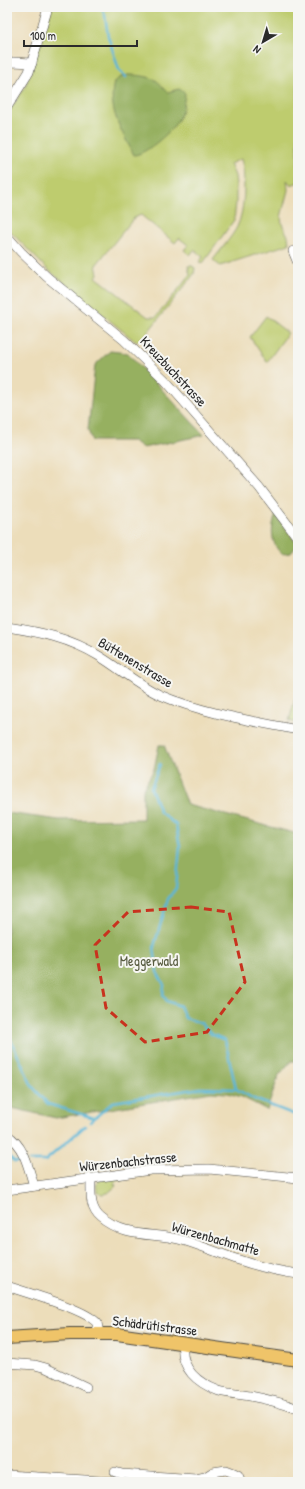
<svg xmlns="http://www.w3.org/2000/svg" width="305" height="1489" font-family="'Patrick Hand',sans-serif">
  <style>
    .green { fill: #becc6e; stroke: #747c4c }
    .forest { fill: #96b061; stroke: #606e46 }
    .lines { fill: none; stroke-linecap: round; stroke-linejoin: round }
    .stream { stroke: #58b6d7; stroke-width: 2.5 }
    .minor-casing { stroke: #484640; stroke-width: 10 }
    .major-casing { stroke: #484640; stroke-width: 14 }
    .minor { stroke: #fff; stroke-width: 9 }
    .major { stroke: #efc469; stroke-width: 12 }
    .marked { fill: none; stroke: #c8321e; stroke-width: 3; stroke-dasharray: 8 5; stroke-linejoin: round }
    .labels { text-anchor: middle; dominant-baseline: central; stroke-width: 4; stroke-linejoin: round; paint-order: stroke }
    .street-label { font-size: 14px; fill: #2b2b2b; stroke: #f6f6f2 }
    .park-label { font-size: 14px; fill: #575b3f; stroke: #f6f6f2 }
  </style>
  <rect width="100%" height="100%" fill="#f6f6f2"/>
  <filter id="ink" filterUnits="userSpaceOnUse"><feTurbulence type="fractalNoise" baseFrequency=".025" numOctaves="2"/><feDisplacementMap in="SourceGraphic" scale="8" xChannelSelector="R" yChannelSelector="G"/><feConvolveMatrix kernelMatrix="1 2 1 2 8 2 1 2 1" color-interpolation-filters="sRGB"/></filter>
  <filter id="wash" filterUnits="userSpaceOnUse"><feTurbulence type="fractalNoise" baseFrequency=".012" numOctaves="4" result="noise"/><feDisplacementMap in="SourceGraphic" scale="16" xChannelSelector="R" yChannelSelector="G"/><feGaussianBlur stdDeviation="0.9" result="paint"/><feColorMatrix in="noise" values="0 0 0 0 0 0 0 0 0 0 0 0 0 0 0 0 0 1.4 0 .05"/><feComposite in="paint" operator="in"/></filter>
  <g filter="url(#wash)">
    <rect width="100%" height="100%" fill="#ecddba"/>
    <!-- green -->
    <g class="green">
      <path d="M 52,7 L 298,7 L 298,183 L 296,183 L 291,185 L 287,180 L 288,190 L 281,217 L 282,224 L 288,236 L 289,244 L 220,266 L 213,260 C 221,249 231,238 237,227 C 245,211 246,175 241,159 L 230,164 L 235,176 L 236,185 L 236,203 L 234,220 L 203,263 L 199,262 L 203,257 L 194,250 L 190,255 L 184,250 L 188,245 L 179,238 L 175,243 L 141,215 L 134,218 L 96,265 L 98,274 L 96,277 L 148,317 L 156,317 L 190,275 L 188,266 L 192,266 L 195,268 L 194,274 L 144,337 L 136,342 L 46,268 L 7,228 L 7,114 L 25,87 Z"/>
      <path d="M 266,316 L 288,333 L 267,362 L 250,337 Z"/>
      <path d="M 298,688 L 298,723 L 289,721 Z"/>
      <path d="M 126,1177 L 122,1181 L 119,1179 L 114,1183 L 116,1186 L 108,1193 L 102,1194 L 97,1191 L 96,1184 L 99,1180 Z"/>
    </g>
    <!-- forest -->
    <g class="forest">
      <path d="M 128,75 C 135,75 151,76 157,81 C 161,84 164,89 168,92 L 179,89 L 185,93 C 184,102 183,110 179,118 C 175,129 145,155 134,155 C 122,132 107,109 114,82 L 121,77 Z"/>
      <path d="M 110,351 L 128,353 L 204,435 L 143,448 L 133,441 L 92,441 L 88,430 L 95,365 Z"/>
      <path d="M 276,515 L 295,541 L 295,548 L 291,553 L 282,554 C 271,545 270,528 276,515 Z"/>
      <path d="M 159,745 L 164,745 L 187,805 L 298,834 L 298,1061 L 291,1061 L 279,1075 L 267,1110 L 242,1097 L 227,1093 L 211,1092 L 56,1118 L 7,1107 L 7,813 L 59,820 L 143,819 L 143,789 L 154,769 Z"/>
    </g>
    <g class="lines">
      <!-- stream -->
      <g class="stream">
        <path d="M 101,7 L 105,15 L 108,36 L 119,70 L 126,77"/>
        <path d="M 160,764 L 151,788 L 160,812 L 176,825 L 180,847 L 176,888 L 168,899 L 154,946 L 157,972 L 164,985 L 163,995 L 167,1001 L 180,1006 L 185,1018 L 201,1023 L 211,1034 L 225,1040 L 236,1089"/>
        <path d="M 7,1032 L 32,1086 L 48,1104 L 94,1118"/>
        <path d="M 90,1122 L 113,1102 L 201,1088 L 236,1089 L 254,1099 L 298,1116"/>
        <path d="M 7,1155 L 15,1162 L 24,1161"/>
        <path d="M 29,1161 L 45,1161 L 85,1126"/>
      </g>
    </g>
  </g>
  <g filter="url(#ink)">
    <g class="lines">
      <!-- minor casing -->
      <g class="minor-casing">
        <g id="minor">
          <path d="M 7,63 L 13,62 L 32,63"/>
          <path d="M 7,107 L 29,72 L 48,7"/>
          <path d="M 7,236 L 21,252 L 47,277 L 124,340 L 165,380 L 259,487 L 298,538"/>
          <path d="M 293,251 L 298,263"/>
          <path d="M 7,627 C 40,632 70,638 99,656 C 119,668 138,685 160,695 C 202,713 253,721 298,730"/>
          <path d="M 7,1135 C 25,1147 28,1167 34,1186"/>
          <path d="M 91,1179 C 91,1193 89,1208 101,1218 C 125,1239 154,1232 182,1240 C 200,1245 218,1253 236,1259 C 256,1266 277,1271 298,1274"/>
          <path d="M 7,1190 L 151,1170 L 209,1169 L 298,1178"/>
          <path d="M 7,1286 C 27,1293 85,1309 97,1323 L 99,1333"/>
          <path d="M 183,1344 C 180,1368 197,1383 219,1391 C 229,1394 240,1394 250,1396 C 266,1399 283,1403 298,1409"/>
          <path d="M 7,1363 L 35,1365 L 46,1368 L 86,1387"/>
          <path d="M 115,1472 L 122,1474 L 196,1479 L 205,1477 L 213,1472 L 226,1470 L 234,1473 L 238,1475 L 241,1482"/>
          <path d="M 7,1475 L 116,1482"/>
        </g>
      </g>
      <!-- major casing -->
      <g class="major-casing">
        <path id="major" d="M 7,1338 L 70,1334 L 117,1334 L 298,1360"/>
      </g>
      <!-- minor -->
      <use href="#minor" class="minor"/>
      <!-- major -->
      <use href="#major" class="major"/>
    </g>
  </g>
  <!-- marked area -->
  <path class="marked" d="M 191,907 L 229,912 L 245,982 L 207,1032 L 145,1042 L 106,1008 L 95,945 L 128,912 Z"/>
  <g class="labels">
    <!-- street labels -->
    <g class="street-label">
      <text transform="translate(174 371) rotate(47)">Kreuzbuchstrasse</text>
      <text transform="translate(136 662) rotate(31)">Büttenenstrasse</text>
      <text transform="translate(128 1161) rotate(-6)">Würzenbachstrasse</text>
      <text transform="translate(216 1238) rotate(16)">Würzenbachmatte</text>
      <text transform="translate(155 1325) rotate(7)">Schädrütistrasse</text>
    </g>
    <!-- park labels -->
    <g class="park-label">
      <text x="149" y="960">Meggerwald</text>
    </g>
  </g>
  <!-- margin -->
  <rect width="305" height="1489" fill="none" stroke="#f6f6f2" stroke-width="24"/>
  <!-- north arrow -->
  <g transform="translate(263 42) rotate(218)" stroke="#f6f6f2" stroke-width="3" paint-order="stroke">
  <path d="M0-3L7 15L0 10L-7 15Z" fill="#2b2b2b"/>
  <text y="-6" font-size="11" font-weight="bold" text-anchor="middle" fill="#2b2b2b">N</text>
  </g>
  <!-- scale -->
  <path d="M24 40v6h113v-6" fill="none" stroke="#2b2b2b" stroke-width="2"/>
  <text x="30" y="40" font-size="12" fill="#2b2b2b" stroke="#f6f6f2" stroke-width="3" paint-order="stroke">100 m</text>
</svg>
